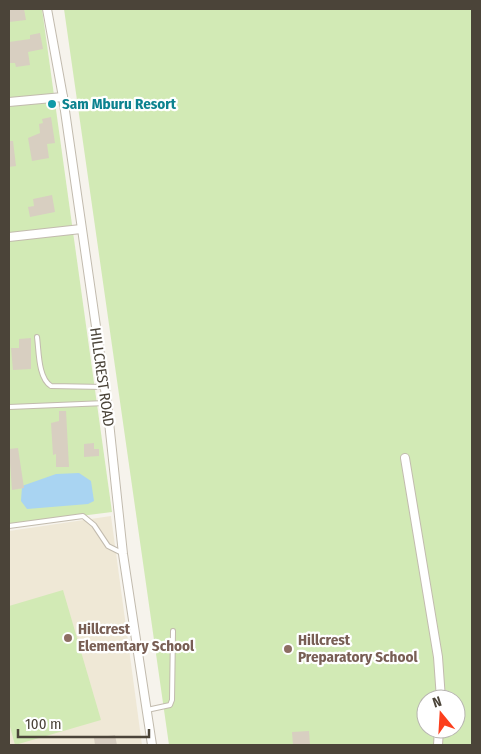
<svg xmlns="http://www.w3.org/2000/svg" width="481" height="754" font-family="'Fira Sans Condensed',sans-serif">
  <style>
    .education { fill: #efe8d6 }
    .green { fill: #d2eab5; fill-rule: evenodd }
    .water { fill: #a9d4f2 }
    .building { fill: #d8cfc1 }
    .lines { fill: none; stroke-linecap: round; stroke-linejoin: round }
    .service-casing { stroke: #c2bbae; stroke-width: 6 }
    .minor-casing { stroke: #c2bbae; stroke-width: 10 }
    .service { stroke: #fff; stroke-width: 4 }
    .minor { stroke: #fff; stroke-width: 8 }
    .culture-dot { fill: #0f9aa8; stroke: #fff; stroke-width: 2 }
    .education-dot { fill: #8d6e63; stroke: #fff; stroke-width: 2 }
    .labels { text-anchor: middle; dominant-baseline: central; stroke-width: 4.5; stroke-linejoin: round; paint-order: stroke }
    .culture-label { font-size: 15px; font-weight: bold; fill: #0d838f; stroke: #fff; text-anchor: start }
    .street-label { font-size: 15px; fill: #4b4439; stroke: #fff }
    .education-label { font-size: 15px; font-weight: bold; fill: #785e54; stroke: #fff; text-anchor: start }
  </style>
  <rect width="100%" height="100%" fill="#f6f3ec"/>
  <!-- education -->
  <path class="education" d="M 111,516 L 142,745 L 9,745 L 9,531 Z"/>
  <!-- green -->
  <g class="green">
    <path d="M 9,9 L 42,9 L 112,512 L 9,525 Z"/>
    <path d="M 64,9 L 472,9 L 472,745 L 169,745 ZM 426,699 L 456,699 L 456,729 L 426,729 Z"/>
    <path d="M 63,590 L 101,720 L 15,745 L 9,723 L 9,606 Z"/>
  </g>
  <!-- water -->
  <path class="water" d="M 79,473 L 91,481 L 94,501 L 88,504 L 27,509 L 21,501 L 22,486 L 56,474 Z"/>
  <!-- building -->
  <g class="building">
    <path d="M 9,9 L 24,9 L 26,20 L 9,22 Z"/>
    <path d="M 40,33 L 43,49 L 28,52 L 30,65 L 16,67 L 15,63 L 10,63 L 9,42 L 30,39 L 30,35 Z"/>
    <path d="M 51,117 L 55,143 L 47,144 L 49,158 L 32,161 L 28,138 L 40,133 L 39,124 L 43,123 L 42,119 Z"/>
    <path d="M 9,141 L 13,141 L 16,166 L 9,167 Z"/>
    <path d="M 52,195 L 55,212 L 30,217 L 28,207 L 34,206 L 33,199 Z"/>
    <path d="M 31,338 L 31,369 L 13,370 L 11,348 L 19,348 L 19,339 Z"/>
    <path d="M 59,411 L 66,411 L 69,467 L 56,467 L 56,454 L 53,455 L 51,423 L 59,421 Z"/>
    <path d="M 94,443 L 94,449 L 99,449 L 99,456 L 84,457 L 84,444 Z"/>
    <path d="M 18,448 L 24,488 L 12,490 L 9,449 Z"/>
    <path d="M 309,731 L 310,745 L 293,745 L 292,732 Z"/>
    <path d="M 115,735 L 117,745 L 95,745 L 94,738 Z"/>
  </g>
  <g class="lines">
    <!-- service casing -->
    <g class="service-casing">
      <g id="service">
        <path d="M 37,337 C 39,351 38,378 51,386 L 104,387"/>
        <path d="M 9,407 L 106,403"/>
        <path d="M 9,526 L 83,516 L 94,525 L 108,546 L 122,553"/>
        <path d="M 147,710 L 170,705 L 172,700 L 173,631"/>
      </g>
    </g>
    <!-- minor casing -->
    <g class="minor-casing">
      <g id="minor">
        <path d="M 47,9 L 63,97 L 107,403 L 123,554 L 152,745"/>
        <path d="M 9,102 L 63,97"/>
        <path d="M 9,237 L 81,229"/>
        <path d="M 405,458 L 438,657 L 441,699"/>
        <path d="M 438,745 L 439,729"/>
      </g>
    </g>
    <!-- service -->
    <use href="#service" class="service"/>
    <!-- minor -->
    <use href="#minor" class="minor"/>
  </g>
  <!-- markers -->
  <circle class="culture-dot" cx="52" cy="104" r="5"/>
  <g class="education-dot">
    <circle cx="68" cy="638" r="5"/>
    <circle cx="288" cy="649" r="5"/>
  </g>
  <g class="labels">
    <!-- culture labels -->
    <g class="culture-label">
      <text x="62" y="104">Sam Mburu Resort</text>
    </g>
    <!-- street labels -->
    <g class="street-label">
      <text transform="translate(102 377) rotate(82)">HILLCREST ROAD</text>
    </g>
    <!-- education labels -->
    <g class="education-label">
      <text x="78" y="629">Hillcrest<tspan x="78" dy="17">Elementary School</tspan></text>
      <text x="298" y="640">Hillcrest<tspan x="298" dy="17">Preparatory School</tspan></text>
    </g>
  </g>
  <!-- border -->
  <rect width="481" height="754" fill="none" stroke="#4b4439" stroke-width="20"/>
  <!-- north arrow -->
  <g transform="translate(441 714) rotate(342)"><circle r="24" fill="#ffffff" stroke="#b7b4b0"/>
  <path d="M0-4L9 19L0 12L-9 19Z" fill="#fc3f1d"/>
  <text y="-8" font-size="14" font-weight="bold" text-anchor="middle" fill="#4b4439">N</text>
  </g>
  <!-- scale -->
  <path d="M18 729v8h131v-8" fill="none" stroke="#4b4439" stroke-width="2.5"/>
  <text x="25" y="729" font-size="15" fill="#4b4439" stroke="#ffffff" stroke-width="4" paint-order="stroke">100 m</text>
</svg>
